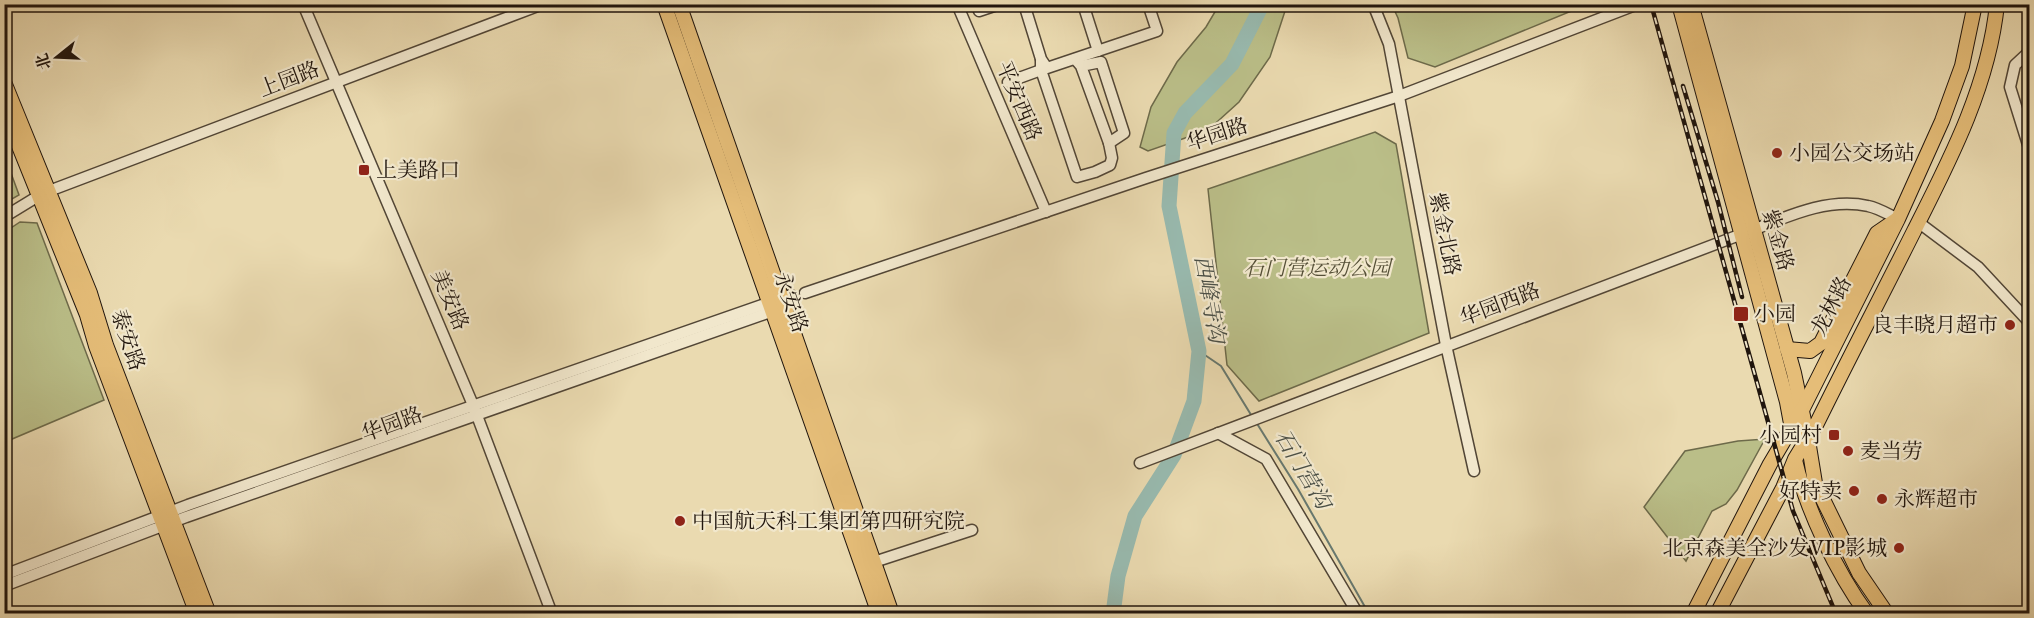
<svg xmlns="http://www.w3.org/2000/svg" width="2034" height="618" font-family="'IM FELL Great Primer','Noto Serif SC',serif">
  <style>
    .green { fill: #babe88; stroke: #6d6a4a; stroke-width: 1.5 }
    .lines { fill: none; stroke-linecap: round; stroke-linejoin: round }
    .stream { stroke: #68786e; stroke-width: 2 }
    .river { stroke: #98baaf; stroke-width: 15 }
    .minor-casing { stroke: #524636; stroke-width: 13 }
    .major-casing { stroke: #20150d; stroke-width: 16 }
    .minor { stroke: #f1e7cc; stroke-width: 10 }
    .major { stroke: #e5bd78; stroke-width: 14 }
    .rail-casing { stroke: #20150d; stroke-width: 4.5 }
    .rail { stroke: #f1e7cc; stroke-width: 2; stroke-dasharray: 7; stroke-linecap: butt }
    .poi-dot { fill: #8f2418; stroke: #f1e7cc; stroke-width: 2 }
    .labels { text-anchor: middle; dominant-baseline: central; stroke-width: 4.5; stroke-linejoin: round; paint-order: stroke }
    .street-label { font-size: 21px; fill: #20150d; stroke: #f1e7cc }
    .poi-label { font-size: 21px; fill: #20150d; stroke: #f1e7cc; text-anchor: start }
    .park-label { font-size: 21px; font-style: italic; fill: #565038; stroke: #f1e7cc }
    .water-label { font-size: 22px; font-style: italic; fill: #4a4f46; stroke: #f1e7cc }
  </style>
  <rect width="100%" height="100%" fill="#eadab0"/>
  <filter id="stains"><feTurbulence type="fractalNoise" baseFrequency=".00333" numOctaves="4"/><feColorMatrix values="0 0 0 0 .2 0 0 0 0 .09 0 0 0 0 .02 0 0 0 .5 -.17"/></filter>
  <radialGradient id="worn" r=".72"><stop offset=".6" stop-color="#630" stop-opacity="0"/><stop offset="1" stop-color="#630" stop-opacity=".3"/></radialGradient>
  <!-- green -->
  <g class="green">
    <path d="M 1219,5 L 1287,5 L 1270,57 L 1239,102 L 1208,130 L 1148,151 L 1140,147 L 1151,107 L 1177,62 L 1206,27 Z"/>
    <path d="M 1392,5 L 1586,5 L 1435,67 L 1408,58 L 1398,18 Z"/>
    <path d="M 1375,132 L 1396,144 L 1429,333 L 1259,401 L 1227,365 L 1208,189 Z"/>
    <path d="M 4,154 L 19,195 L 5,203 L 4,203 Z"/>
    <path d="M 20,222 L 37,223 L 104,400 L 5,442 L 5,232 Z"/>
    <path d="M 1765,439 L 1737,490 L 1726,504 L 1712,511 L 1686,561 L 1644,507 L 1685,451 L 1738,441 Z"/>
  </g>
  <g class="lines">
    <!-- stream -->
    <g class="stream">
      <path d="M 1199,351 L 1221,366 L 1253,418"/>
      <path d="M 1256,422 L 1298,489 L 1369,614"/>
    </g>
    <!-- river -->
    <path class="river" d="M 1113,614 L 1118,576 L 1135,516 L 1174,455 L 1194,401 L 1199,351 L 1169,206 L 1174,133 L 1185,113 L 1232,64 L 1260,9 L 1260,4"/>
    <!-- minor casing -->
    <g class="minor-casing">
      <g id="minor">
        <path d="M 303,4 L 473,405 L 552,614"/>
        <path d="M 957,4 L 1046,212"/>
        <path d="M 1024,4 L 1041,59 L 1047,68 L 1157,31 L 1148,4"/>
        <path d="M 1083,4 L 1098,51"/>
        <path d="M 1373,4 L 1389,44 L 1446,345 L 1474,471"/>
        <path d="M 979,11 L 1000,4"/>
        <path d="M 2030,51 L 2015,65 L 2010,87 L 2030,151"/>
        <path d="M 1075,59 L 1081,66 L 1101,62 L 1124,133 L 1109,143 L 1081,66"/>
        <path d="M 1041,61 L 1041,70 L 1077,177 L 1095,172 L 1110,165 L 1112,158 L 1109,143"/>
        <path d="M 1008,82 L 1041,70"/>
        <path d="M 49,191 L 543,4"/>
        <path d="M 4,217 L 40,195"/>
        <path d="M 1918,222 L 1978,267 L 2030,323"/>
        <path d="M 1753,230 C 1788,216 1829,197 1868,206 C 1878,208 1888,214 1898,219"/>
        <path d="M 805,293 L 1146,178 L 1399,96 L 1638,4"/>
        <path d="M 1218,433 L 1266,459 L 1358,614"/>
        <path d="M 1140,463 L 1742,234"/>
        <path d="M 874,562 L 972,530"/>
        <path d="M 4,575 L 188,505 L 791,295"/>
        <path d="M 4,586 L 186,517 L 793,304"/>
      </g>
    </g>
    <!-- major casing -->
    <g class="major-casing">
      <g id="major">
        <path d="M 664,4 L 879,614"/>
        <path d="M 679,4 L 892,614"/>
        <path d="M 1679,4 L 1787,402 L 1792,429"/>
        <path d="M 1691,4 L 1794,373 L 1808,440 L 1815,483 L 1859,573 L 1887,614"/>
        <path d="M 4,82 L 90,293 L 106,345 L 209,614"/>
        <path d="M 4,109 L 87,315 L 96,346 L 197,614"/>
        <path d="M 1787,349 L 1810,351 L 1821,343 L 1877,233 L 1896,220"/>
        <path d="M 1795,460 C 1806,509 1837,573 1867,614"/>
        <path d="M 1693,614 L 1770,464 L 1802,410 L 1898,219 L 1942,121 L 1962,66 L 1975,4"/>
        <path d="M 1717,614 L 1783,488 L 1795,459 L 1817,423 C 1849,358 1882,295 1914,231 C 1950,160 1989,85 1997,4"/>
      </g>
    </g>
    <!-- minor -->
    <use href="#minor" class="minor"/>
    <!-- major -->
    <use href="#major" class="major"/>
    <!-- rail casing -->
    <g class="rail-casing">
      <g id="rail">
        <path d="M 1651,4 L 1793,511 L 1836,614"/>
        <path d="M 1683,86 L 1718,202 L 1742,297"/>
      </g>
    </g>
    <!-- rail -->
    <use href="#rail" class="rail"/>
  </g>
  <!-- markers -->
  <g class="poi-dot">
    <circle cx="1777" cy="153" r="6"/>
    <rect x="358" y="164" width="12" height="12" rx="3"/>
    <rect x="1733" y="306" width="16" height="16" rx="3"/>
    <circle cx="2010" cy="325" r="6"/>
    <rect x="1828" y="429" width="12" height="12" rx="3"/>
    <circle cx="1848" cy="451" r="6"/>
    <circle cx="1854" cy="491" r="6"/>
    <circle cx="1882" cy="499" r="6"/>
    <circle cx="680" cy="521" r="6"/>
    <circle cx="1899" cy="548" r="6"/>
  </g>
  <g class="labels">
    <!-- street labels -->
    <g class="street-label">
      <text transform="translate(289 79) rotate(-21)">上园路</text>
      <text transform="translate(1019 101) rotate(67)">平安西路</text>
      <text transform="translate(1217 134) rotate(-18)">华园路</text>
      <text transform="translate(1445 234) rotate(79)">紫金北路</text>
      <text transform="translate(1778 240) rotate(74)">紫金路</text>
      <text transform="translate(450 300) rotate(67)">美安路</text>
      <text transform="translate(791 302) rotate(71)">永安路</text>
      <text transform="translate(1500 304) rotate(-21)">华园西路</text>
      <text transform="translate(1831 306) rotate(-63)">龙林路</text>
      <text transform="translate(128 340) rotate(71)">泰安路</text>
      <text transform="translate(392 424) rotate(-20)">华园路</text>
    </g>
    <!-- poi labels -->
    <g class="poi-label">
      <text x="1789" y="153">小园公交场站</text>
      <text x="376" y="170">上美路口</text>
      <text x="1754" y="314">小园</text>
      <text x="1998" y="325" text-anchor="end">良丰晓月超市</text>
      <text x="1822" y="435" text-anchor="end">小园村</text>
      <text x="1860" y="451">麦当劳</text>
      <text x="1842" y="491" text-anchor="end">好特卖</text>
      <text x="1894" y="499">永辉超市</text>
      <text x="692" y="521">中国航天科工集团第四研究院</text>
      <text x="1887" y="548" text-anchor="end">北京森美全沙发VIP影城</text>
    </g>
    <!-- park labels -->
    <g class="park-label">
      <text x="1317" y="268">石门营运动公园</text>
    </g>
    <!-- water labels -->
    <g class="water-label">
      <text transform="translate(1210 299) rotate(80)">西峰寺沟</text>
      <text transform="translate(1303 469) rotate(59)">石门营沟</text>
    </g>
  </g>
  <!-- margin -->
  <rect width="2034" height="618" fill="none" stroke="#eadab0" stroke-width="24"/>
  <rect x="6" y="6" width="2022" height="606" fill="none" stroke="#20150d" stroke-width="3"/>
  <rect x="12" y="12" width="2010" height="594" fill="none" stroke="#20150d" stroke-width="1.5"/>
  <!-- north arrow -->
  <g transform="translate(57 57) rotate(252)" stroke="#f1e7cc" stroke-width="4.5" paint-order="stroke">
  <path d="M0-4.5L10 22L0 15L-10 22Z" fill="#20150d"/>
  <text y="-9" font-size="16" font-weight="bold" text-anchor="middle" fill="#20150d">北</text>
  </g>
  <rect width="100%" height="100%" filter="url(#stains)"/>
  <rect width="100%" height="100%" fill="url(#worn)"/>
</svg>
